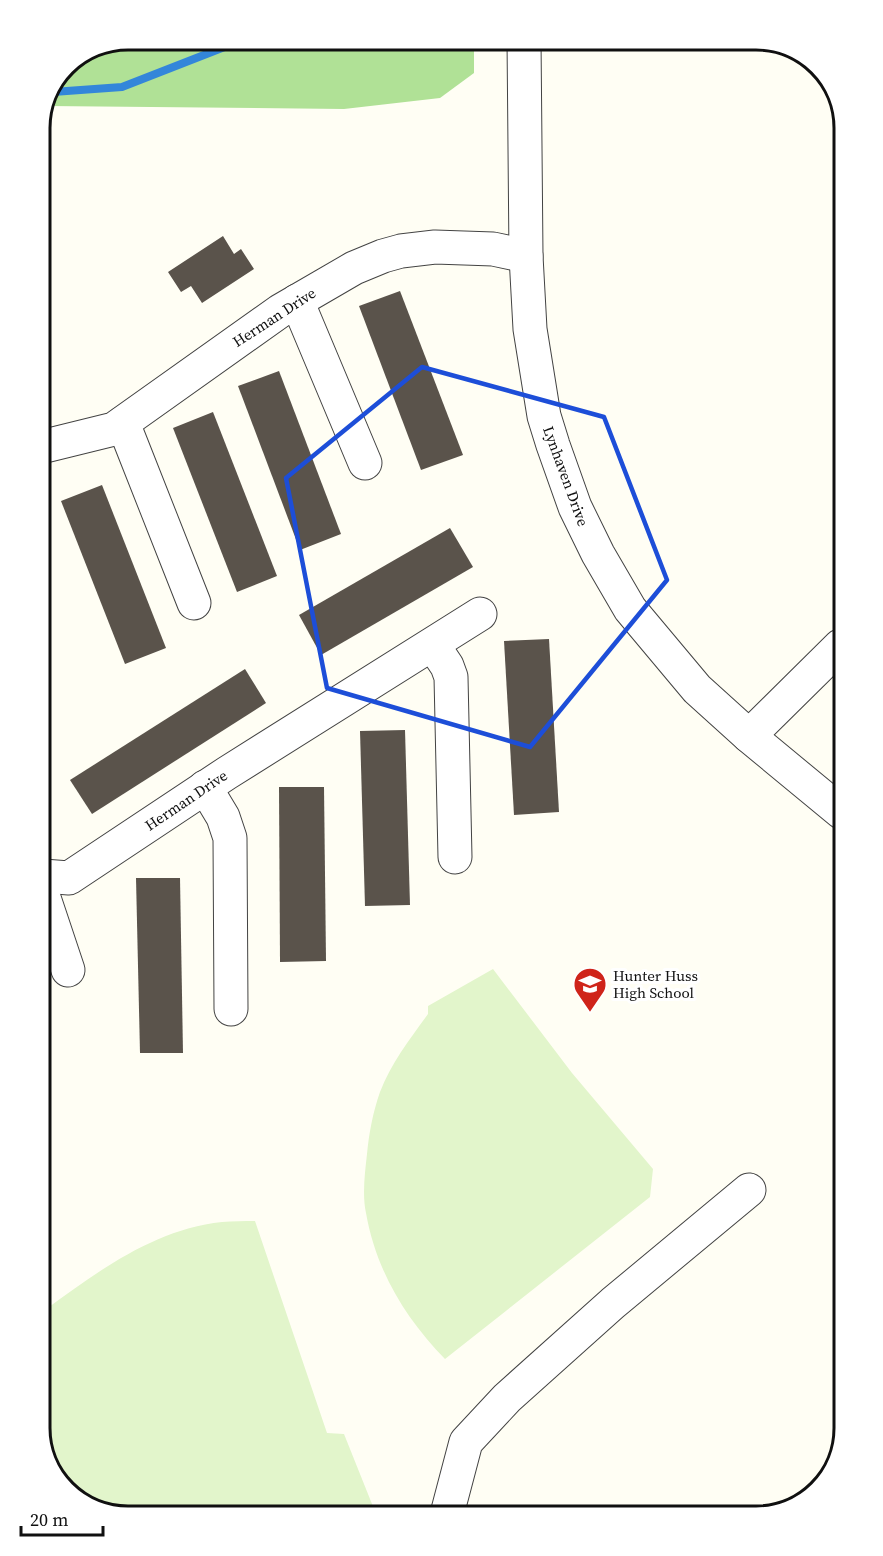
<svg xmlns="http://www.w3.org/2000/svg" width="883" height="1556" font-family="'Source Serif 4',serif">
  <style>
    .forest { fill: #b0e196 }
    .pitch { fill: #e2f5cb }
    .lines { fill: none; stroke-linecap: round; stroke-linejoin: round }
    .stream { stroke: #3386da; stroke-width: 8 }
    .building { fill: #5a534b }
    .minor-casing { stroke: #434343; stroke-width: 35 }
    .minor { stroke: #fff; stroke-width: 33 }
    .marked { fill: none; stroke: #1d4ed8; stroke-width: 4.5; stroke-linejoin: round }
    .labels { text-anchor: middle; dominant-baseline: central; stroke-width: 6; stroke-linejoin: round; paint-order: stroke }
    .street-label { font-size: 15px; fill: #101010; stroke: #fff }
    .poi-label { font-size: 15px; fill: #101010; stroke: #fff; text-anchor: start }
    .rim { fill: none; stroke: #101010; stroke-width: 3 }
  </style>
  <rect width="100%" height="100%" fill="#fffef4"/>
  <!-- forest -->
  <path class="forest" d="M 128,39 L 474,39 L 474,73 L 440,98 L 344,109 L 47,106 L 65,65 Z"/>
  <!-- pitch -->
  <g class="pitch">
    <path d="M 493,969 L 572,1073 L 653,1169 L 650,1197 L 445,1359 C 405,1318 376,1270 366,1213 C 362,1195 365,1172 367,1154 C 369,1133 373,1112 380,1092 C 391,1063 410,1039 428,1014 L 428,1006 Z"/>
    <path d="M 255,1221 L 327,1433 L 344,1434 L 376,1514 L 122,1517 L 78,1502 L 46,1462 L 45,1310 C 98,1271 155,1229 222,1222 C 233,1221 244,1221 255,1221 Z"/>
  </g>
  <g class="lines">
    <!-- stream -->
    <path class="stream" d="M 53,92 L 122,87 L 245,39"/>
  </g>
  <!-- building -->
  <g class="building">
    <path d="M 223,236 L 234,254 L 241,249 L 254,269 L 202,303 L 191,286 L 181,292 L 168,272 Z"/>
    <path d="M 400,291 L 463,455 L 421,470 L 359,306 Z"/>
    <path d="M 279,371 L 341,534 L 300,550 L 238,386 Z"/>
    <path d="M 213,412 L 277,576 L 237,592 L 173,428 Z"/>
    <path d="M 102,485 L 166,648 L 125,664 L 61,501 Z"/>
    <path d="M 450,528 L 473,567 L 321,655 L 299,615 Z"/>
    <path d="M 549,639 L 559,812 L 514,815 L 504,641 Z"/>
    <path d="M 245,669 L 266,703 L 92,814 L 70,780 Z"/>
    <path d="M 405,730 L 410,905 L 365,906 L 360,731 Z"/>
    <path d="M 279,787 L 324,787 L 326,961 L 280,962 Z"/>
    <path d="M 136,878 L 180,878 L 183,1053 L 140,1053 Z"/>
  </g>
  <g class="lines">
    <!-- minor casing -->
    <g class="minor-casing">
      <g id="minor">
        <path d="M 524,39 L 526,256 L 530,329 L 544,416 L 553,445 L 575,507 L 598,554 L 630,609 L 697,689 L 749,736 L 841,812"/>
        <path d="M 297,301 L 365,463"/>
        <path d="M 123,423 L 194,603"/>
        <path d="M 41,447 L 114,429 L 280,311 L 354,268 L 383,256 L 401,251 L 435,247 L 493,249 L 526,256"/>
        <path d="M 433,645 L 447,666 L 451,677 L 455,857"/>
        <path d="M 749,736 L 840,646"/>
        <path d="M 205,787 L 223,817 L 230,838 L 231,1009"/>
        <path d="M 43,876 L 69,878 L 227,773 L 480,614"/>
        <path d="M 43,895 L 68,970"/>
        <path d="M 447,1514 L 466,1442 L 507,1398 L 613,1303 L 749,1190"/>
      </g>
    </g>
    <!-- minor -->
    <use href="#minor" class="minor"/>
  </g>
  <!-- marked area -->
  <path class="marked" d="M 422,367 L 604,417 L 667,580 L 530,747 L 327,688 L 286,478 Z"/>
  <!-- icons -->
  <defs>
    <g id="school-pin" transform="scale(1.725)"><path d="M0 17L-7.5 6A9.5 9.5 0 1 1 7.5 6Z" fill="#cf241a" stroke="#fff"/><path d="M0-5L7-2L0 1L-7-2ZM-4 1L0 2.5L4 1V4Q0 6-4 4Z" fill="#fff"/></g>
  </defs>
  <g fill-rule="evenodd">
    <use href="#school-pin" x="590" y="984"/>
  </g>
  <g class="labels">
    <!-- street labels -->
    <g class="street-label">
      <text transform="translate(274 317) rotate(-33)">Herman Drive</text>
      <text transform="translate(566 476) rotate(70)">Lynhaven Drive</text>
      <text transform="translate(186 800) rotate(-34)">Herman Drive</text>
    </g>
    <!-- poi labels -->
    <g class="poi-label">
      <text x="613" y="975">Hunter Huss<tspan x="613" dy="17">High School</tspan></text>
    </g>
  </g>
  <!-- crop -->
  <path d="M0 0H883V1556H0ZM128 50H756A78 78 0 0 1 834 128V1428A78 78 0 0 1 756 1506H128A78 78 0 0 1 50 1428V128A78 78 0 0 1 128 50Z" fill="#fff" fill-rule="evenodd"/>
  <path class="rim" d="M128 50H756A78 78 0 0 1 834 128V1428A78 78 0 0 1 756 1506H128A78 78 0 0 1 50 1428V128A78 78 0 0 1 128 50Z"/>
  <!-- scale -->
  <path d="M21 1526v9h82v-9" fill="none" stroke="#101010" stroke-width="3"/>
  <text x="30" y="1526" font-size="18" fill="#101010" stroke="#ffffff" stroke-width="4.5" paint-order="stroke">20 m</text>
</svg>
